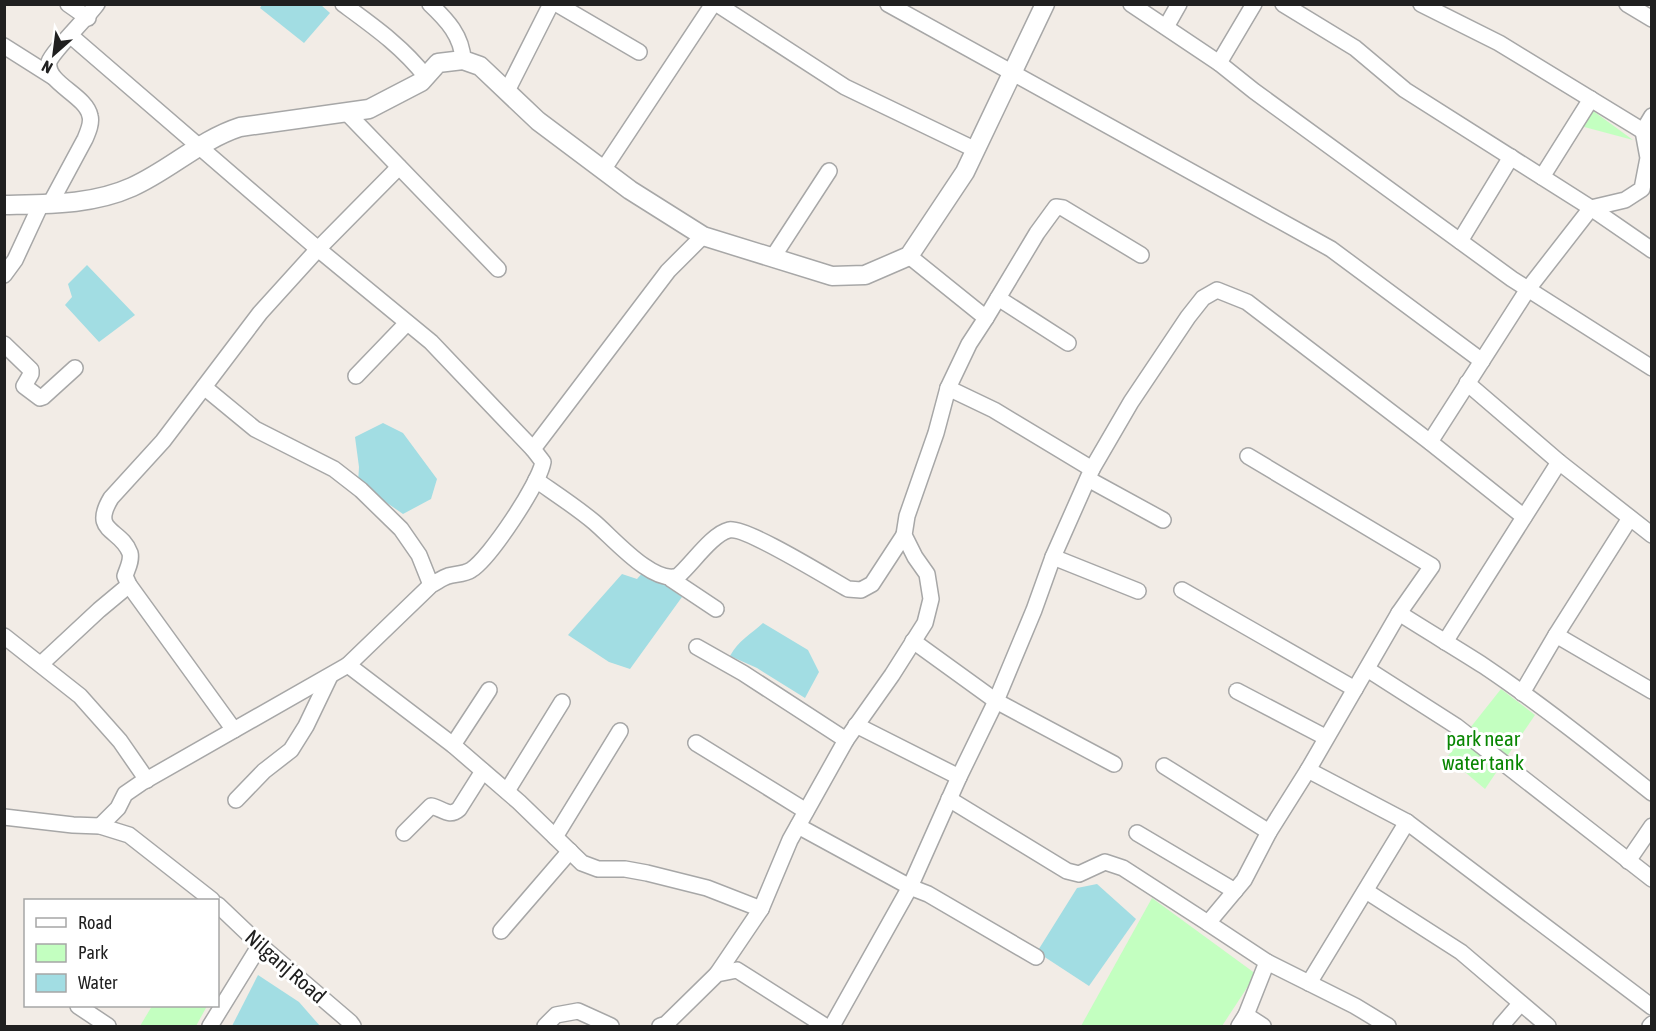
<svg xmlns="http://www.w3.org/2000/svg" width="1656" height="1031" font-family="'Asap Condensed',sans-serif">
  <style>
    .park { fill: #c3ffc0 }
    .water { fill: #a2dde3 }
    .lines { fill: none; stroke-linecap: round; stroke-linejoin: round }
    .minor-casing { stroke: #a7a7a7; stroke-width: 18 }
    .tertiary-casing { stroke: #a7a7a7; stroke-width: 21 }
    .minor { stroke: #fff; stroke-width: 15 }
    .tertiary { stroke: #fff; stroke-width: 18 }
    .labels { text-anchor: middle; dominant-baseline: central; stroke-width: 6; stroke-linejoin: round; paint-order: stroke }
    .park-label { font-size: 21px; fill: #088602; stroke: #fff }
    .street-label { font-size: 21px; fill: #202020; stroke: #fff }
  </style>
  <rect width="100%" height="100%" fill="#f2ece6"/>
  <!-- park -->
  <g class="park">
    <path d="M 1585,105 L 1633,140 L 1573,124 Z"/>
    <path d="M 1501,689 L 1535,715 L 1485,789 L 1447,757 Z"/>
    <path d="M 1152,898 L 1256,974 L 1222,1026 L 1081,1026 Z"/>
    <path d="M 152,1006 L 207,1006 L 196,1026 L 140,1026 Z"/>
  </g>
  <!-- water -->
  <g class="water">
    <path d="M 262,5 L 321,5 L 330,13 L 304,43 L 260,8 Z"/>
    <path d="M 87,265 L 135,315 L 99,342 L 65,305 L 72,297 L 68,284 Z"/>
    <path d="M 383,423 L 403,433 L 437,479 L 431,499 L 403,514 L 358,483 L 359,467 L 355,437 Z"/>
    <path d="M 645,570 L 682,597 L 630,669 L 609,662 L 568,635 L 622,574 L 637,579 Z"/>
    <path d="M 763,623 L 808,650 L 819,672 L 805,698 L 757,668 L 730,656 C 738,641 751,634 763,623 Z"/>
    <path d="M 1097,884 L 1136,919 L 1089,986 L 1037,952 L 1077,888 Z"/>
    <path d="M 258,975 L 299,1002 L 320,1026 L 232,1026 Z"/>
  </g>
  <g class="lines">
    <!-- minor casing -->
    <g class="minor-casing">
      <g id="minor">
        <path d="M 68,4 L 88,18"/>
        <path d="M 343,4 C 373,26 403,47 426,77"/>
        <path d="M 430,4 C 447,20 462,36 463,60"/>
        <path d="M 557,4 L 639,52"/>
        <path d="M 717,4 L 845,87 L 976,150"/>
        <path d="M 888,4 L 1331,249 L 1482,361"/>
        <path d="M 1131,4 L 1219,63 L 1254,91 L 1512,279 L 1652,368"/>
        <path d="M 1283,4 L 1355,48 L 1405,90 L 1591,208 L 1652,250"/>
        <path d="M 1421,4 L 1499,43 L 1643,131"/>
        <path d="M 1627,4 L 1652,19"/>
        <path d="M 1166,27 L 1179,4"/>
        <path d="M 71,36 L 318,249 L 431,342 L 533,449"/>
        <path d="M 4,46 L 53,77"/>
        <path d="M 1219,63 L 1254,4"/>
        <path d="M 507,91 L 551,4"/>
        <path d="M 347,113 L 498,269"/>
        <path d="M 603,170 L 713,4"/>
        <path d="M 1542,177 L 1591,99"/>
        <path d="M 50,204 L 85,139 C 88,132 92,123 90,116 C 86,95 45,83 49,62 C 52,52 88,17 97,4"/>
        <path d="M 703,236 L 668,271 L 533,449 L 543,462 C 539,484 490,558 471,570 C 465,574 455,574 448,576 C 442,578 437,582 431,585 L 348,665 L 453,745 L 519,802 L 582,863 L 598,869 L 625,869 L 647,873 L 707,888 L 761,909"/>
        <path d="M 1460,241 L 1511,157"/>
        <path d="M 773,257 L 829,171"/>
        <path d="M 4,275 L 15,260 L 41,204"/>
        <path d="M 998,298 L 1068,343"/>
        <path d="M 986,318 L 1037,233 L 1056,207 L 1063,208 L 1141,255"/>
        <path d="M 4,344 L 31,370 L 31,374 L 24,386 L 40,398 L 43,397 L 75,368"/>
        <path d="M 356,376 L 407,323"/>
        <path d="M 1467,383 L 1559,462"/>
        <path d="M 204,387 L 255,429 L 334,469 L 361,490 L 401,529 L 419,555 L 431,585"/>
        <path d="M 1430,442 L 1528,289 L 1591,208 L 1625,200 L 1642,189 L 1648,158 L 1643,131 L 1652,116"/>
        <path d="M 1248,456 L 1432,566 L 1399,613"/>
        <path d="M 1092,469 L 1131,402 L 1188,317 L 1203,298 L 1217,290 L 1247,302 L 1430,442 L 1524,517"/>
        <path d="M 1088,479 L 1163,520"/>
        <path d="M 536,480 C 556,494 576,507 594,522 C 613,538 653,585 678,576 C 692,564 712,534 729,530 C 745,526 830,579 848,589 L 861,590 L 872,584 L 904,535"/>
        <path d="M 1053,557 L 1138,591"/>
        <path d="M 671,579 L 716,609"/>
        <path d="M 1182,590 L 1355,689"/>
        <path d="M 1556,635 L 1630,518"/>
        <path d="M 4,636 L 80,696 L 120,741 L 147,780"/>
        <path d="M 913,641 L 996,701 L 1114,764"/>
        <path d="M 1445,642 L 1559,462 L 1652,535"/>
        <path d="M 697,647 L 743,673 L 846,740"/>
        <path d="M 41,664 L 99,610 L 129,585"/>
        <path d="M 1367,669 L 1456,726 L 1652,879"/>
        <path d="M 1237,691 L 1325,737"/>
        <path d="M 1522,693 L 1556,635 L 1652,691"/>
        <path d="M 856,725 L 959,777 L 996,701 L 1034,610 L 1053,557 L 1092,469 L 994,410 L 948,388"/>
        <path d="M 234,730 L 129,585 L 125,576 C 127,569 132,561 130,553 C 121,528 90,533 111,498 L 163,441 L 260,313 L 318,249 L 399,167"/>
        <path d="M 696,743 L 806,811"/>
        <path d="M 453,745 L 489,690"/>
        <path d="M 1164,766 L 1269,832"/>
        <path d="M 1308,770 L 1407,822"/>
        <path d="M 507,791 L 562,702"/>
        <path d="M 949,799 L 1067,871 L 1079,874 L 1105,862 L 1123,868 L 1208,923"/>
        <path d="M 236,800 L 264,771 L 291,750 L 306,726 L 330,676"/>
        <path d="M 4,817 L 73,825 L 100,826 L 129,835 L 212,900"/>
        <path d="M 100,826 L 118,808 L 125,794 L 141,783 L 348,665"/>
        <path d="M 798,826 L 910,887 L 959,777"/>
        <path d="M 404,833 L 431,806 C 442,808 449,818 459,809 L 483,771"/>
        <path d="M 1137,833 L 1235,891"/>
        <path d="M 555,837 L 620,731"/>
        <path d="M 1628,861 L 1652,826"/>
        <path d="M 1366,891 L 1461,952 L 1548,1026"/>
        <path d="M 218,905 L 260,945 L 350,1022 L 353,1026"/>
        <path d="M 501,931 L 570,851"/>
        <path d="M 1267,962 L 1355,1006 L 1388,1026"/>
        <path d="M 717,974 L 761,909 L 790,840 L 846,740 L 892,675 L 925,623 L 931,599 L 927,574 L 915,557 L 904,535 L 907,516 L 936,433 L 948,388 L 969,344 L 986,318 L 909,256"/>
        <path d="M 1309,983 L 1407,822 L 1652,1007"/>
        <path d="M 78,1006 L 108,1026"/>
        <path d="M 1246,1015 L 1263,1026"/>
        <path d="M 210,1026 L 260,945"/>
        <path d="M 545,1026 L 556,1015 L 578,1011 L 611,1026"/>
        <path d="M 660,1026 L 666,1024 L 717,974 L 737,970 L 825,1026"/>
        <path d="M 832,1026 L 910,887 L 928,894 L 1036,957"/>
        <path d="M 1239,1026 L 1246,1015 L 1267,962 L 1208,923 L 1244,880 L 1269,832 L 1308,770 L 1399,613 C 1427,631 1456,648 1484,666 C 1542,705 1597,749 1652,793"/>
        <path d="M 1501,1026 L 1520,1004"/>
        <path d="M 1650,1026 L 1652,1024"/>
      </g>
    </g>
    <!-- tertiary casing -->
    <g class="tertiary-casing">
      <path id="tertiary" d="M 4,205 C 48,204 92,205 132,187 C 170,170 200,140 240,127 L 369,109 L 421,82 L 438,63 L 463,60 L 480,66 L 538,121 L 630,190 L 703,236 L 832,276 L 865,275 L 909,256 L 965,172 L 1045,4"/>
    </g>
    <!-- minor -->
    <use href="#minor" class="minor"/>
    <!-- tertiary -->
    <use href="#tertiary" class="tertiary"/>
  </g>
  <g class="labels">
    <!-- park labels -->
    <g class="park-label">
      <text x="1483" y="738">park near<tspan x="1483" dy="24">water tank</tspan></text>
    </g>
    <!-- street labels -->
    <g class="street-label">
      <text transform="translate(286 966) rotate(41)">Nilganj Road</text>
    </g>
  </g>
  <!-- border -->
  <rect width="1656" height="1031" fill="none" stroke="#202020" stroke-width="12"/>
  <!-- legend -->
  <rect x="24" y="899" width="195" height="108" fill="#ffffff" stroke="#a6a6a6" stroke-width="1.5"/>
  <rect x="36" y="918" width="30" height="9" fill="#ffffff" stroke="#a6a6a6" stroke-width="1.5"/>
  <text x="78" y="929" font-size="18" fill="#202020">Road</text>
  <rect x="36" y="944" width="30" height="18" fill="#c3ffc0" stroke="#a6a6a6" stroke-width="1.5"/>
  <text x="78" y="959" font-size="18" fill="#202020">Park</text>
  <rect x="36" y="974" width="30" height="18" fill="#a2dde3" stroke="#a6a6a6" stroke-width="1.5"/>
  <text x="78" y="989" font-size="18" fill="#202020">Water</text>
  <!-- north arrow -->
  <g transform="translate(54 54) rotate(208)" stroke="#ffffff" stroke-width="4.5" paint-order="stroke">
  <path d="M0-4.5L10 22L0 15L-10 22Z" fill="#202020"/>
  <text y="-9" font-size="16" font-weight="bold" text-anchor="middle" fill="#202020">N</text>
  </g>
</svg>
